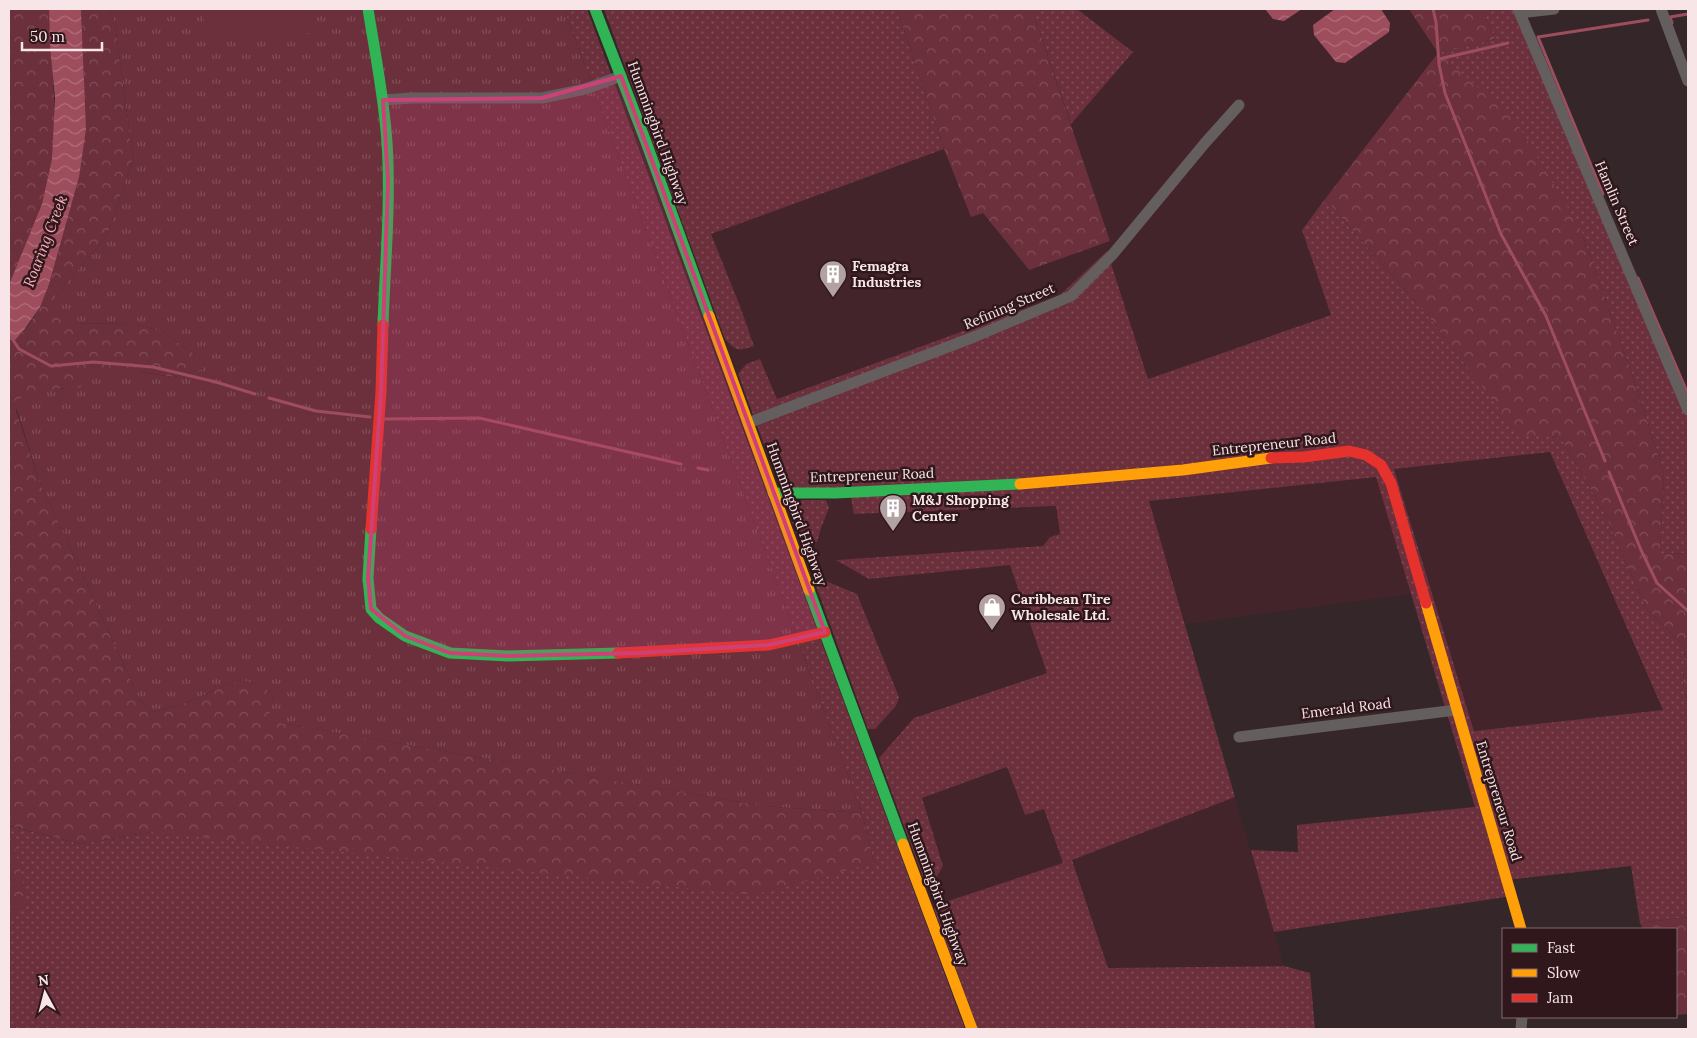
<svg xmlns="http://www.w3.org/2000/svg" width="1697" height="1038" font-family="Lora,serif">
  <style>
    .built { fill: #43242a }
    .grass { fill: url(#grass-dots); fill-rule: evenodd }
    .forest { fill: url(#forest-crowns) }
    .park { fill: url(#park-tufts) }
    .garden { fill: #6b303c }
    .water { fill: url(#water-waves) }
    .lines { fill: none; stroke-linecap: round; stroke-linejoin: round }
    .stream { stroke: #9e4d5d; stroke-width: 3 }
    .street { stroke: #645e5f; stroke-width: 11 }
    .fast { stroke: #30b455; stroke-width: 11 }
    .slow { stroke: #ff9f0a; stroke-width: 11 }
    .jam { stroke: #e5322d; stroke-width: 11 }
    .marked { fill: #cd4177; fill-opacity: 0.2; stroke: #cd4177; stroke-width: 4; stroke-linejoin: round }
    .labels { text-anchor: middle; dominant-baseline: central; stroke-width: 5; stroke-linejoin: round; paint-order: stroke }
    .street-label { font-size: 14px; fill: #f7e5e7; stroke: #30171c }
    .poi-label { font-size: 14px; font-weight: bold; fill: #f7e5e7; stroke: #30171c; text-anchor: start }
    .water-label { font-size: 15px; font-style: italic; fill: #fbb1bd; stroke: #30171c }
  </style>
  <defs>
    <pattern id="grass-dots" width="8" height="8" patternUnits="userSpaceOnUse" patternTransform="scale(1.25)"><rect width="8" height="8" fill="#6b303c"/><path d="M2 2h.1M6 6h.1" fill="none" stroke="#814e58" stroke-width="1.8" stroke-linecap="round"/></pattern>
    <pattern id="forest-crowns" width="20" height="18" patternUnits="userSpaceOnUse" patternTransform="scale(1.25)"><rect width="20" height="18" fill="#6b303c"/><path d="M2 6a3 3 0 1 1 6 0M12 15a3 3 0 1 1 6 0" fill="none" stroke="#814e58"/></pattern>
    <pattern id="park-tufts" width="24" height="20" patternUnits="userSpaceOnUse" patternTransform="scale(1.25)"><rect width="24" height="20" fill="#6b303c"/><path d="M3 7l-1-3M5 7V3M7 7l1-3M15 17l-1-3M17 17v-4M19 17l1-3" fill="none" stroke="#814e58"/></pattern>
    <pattern id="water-waves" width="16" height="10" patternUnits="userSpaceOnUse" patternTransform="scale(1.25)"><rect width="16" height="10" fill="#9e4d5d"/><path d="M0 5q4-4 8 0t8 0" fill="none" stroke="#b16f7c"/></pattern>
  </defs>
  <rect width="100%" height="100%" fill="#352729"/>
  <!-- built -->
  <g class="built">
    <path d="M 1077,9 L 1409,9 L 1438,53 L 1302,230 L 1332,315 L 1148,379 L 1107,251 L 1059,296 L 776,399 L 746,364 L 738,374 L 725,339 L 754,345 L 740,306 L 711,234 L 944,149 L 971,217 L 983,213 L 1028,270 L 1110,241 L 1071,124 L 1132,52 Z"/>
    <path d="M 1550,452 L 1663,711 L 1474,731 L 1394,469 Z"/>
    <path d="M 1376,476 L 1412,594 L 1186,624 L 1148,501 Z"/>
    <path d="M 851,498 L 855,514 L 1056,506 L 1060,535 L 1050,537 L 1043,546 L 837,560 L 869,579 L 1010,564 L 1047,673 L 914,718 L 879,758 L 868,729 L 875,728 L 896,706 L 899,696 L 857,594 L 822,579 L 815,583 L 800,543 L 817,542 L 821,528 L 829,508 L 826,500 Z"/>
    <path d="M 1007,767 L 1025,815 L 1044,809 L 1063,863 L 942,903 L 934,909 L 924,880 L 931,881 L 936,878 L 943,866 L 922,798 Z"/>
    <path d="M 1235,797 L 1284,966 L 1108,968 L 1072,859 Z"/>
  </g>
  <!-- grass -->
  <g class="grass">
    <path d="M 564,9 L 587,9 L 965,1029 L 9,1029 L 9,921 L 26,901 L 9,826 L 81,844 L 150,832 L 874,863 L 862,813 Z"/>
    <path d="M 604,9 L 897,9 L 944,149 L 711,234 L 740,306 L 754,346 C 738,351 737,352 725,339 Z"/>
    <path d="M 1032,9 L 1077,9 L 1133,52 L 1071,124 Z"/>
    <path d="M 1482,9 L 1554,9 L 1521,13 L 1688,410 L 1688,553 L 1660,554 L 1664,473 L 1631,371 L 1580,228 L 1438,53 L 1495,39 Z"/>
    <path d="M 1325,199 L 1429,317 L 1519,434 L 1561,438 L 1605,514 L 1646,608 L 1685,647 L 1683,686 L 1688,705 L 1688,917 L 1640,923 L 1631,866 L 1507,880 L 1512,896 L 1274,932 L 1251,850 L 1298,852 L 1297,825 L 1475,807 L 1376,477 L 1149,501 L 1235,797 L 1072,860 L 1108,968 L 1284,966 L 1310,973 L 1315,1029 L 978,1029 L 934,909 L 942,903 L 1063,863 L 1044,809 L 1025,815 L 1007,767 L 922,798 L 943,866 L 936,878 L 931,881 L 924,880 L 879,758 L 914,718 L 1047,673 L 1010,565 L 869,579 L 836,560 L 1043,546 L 1050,537 L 1060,534 L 1056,506 L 854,514 L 851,498 L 792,488 L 778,482 L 738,374 L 746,364 L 760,359 L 777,399 L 1059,296 L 1107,251 L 1148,379 L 1331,315 L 1302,230 ZM 1550,452 L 1663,710 L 1474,731 L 1394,469 Z"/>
    <path d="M 804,500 L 826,500 L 829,508 L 821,528 L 817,542 L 800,543 L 787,508 L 794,502 Z"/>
    <path d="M 821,579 L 857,594 L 899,697 L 896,706 L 875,729 L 868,729 L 815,583 Z"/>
  </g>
  <!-- forest -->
  <g class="forest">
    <path d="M 9,9 L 49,9 C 50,58 58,109 53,158 C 47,202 26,245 9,285 Z"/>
    <path d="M 81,9 L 111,9 L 115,25 L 133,158 L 107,236 L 55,297 L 71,323 L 134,324 L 161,331 L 202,359 L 203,369 L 174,377 L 139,372 L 80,388 L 62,388 L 16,410 L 39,480 L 140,700 L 153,712 L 180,705 L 239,680 L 260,684 L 273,695 L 269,721 L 763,806 L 862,813 L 874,863 L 753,895 L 150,832 L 81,844 L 10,826 L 27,901 L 9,921 L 9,340 C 23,338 32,319 40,307 L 84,81 Z"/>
    <path d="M 897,9 L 1032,9 L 1110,241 L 1029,270 L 983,213 L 971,217 L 944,149 Z"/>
    <path d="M 1409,9 L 1482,9 L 1495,39 L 1439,53 L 1515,120 L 1580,228 L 1631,371 L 1664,473 L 1660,554 L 1688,553 L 1688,705 L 1683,686 L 1685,647 L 1646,608 L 1605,514 L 1561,438 L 1519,435 L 1429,317 L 1325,199 L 1438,53 Z"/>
    <path d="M 1688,917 L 1688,1014 L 1676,1015 L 1676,929 L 1643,929 L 1640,923 Z"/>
  </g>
  <!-- park -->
  <path class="park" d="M 111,9 L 564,9 L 862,813 L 763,806 L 268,721 L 273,695 L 259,684 L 239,680 L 180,705 L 153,712 L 140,700 L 39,480 L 14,401 C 36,392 56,387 80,388 L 93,372 L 139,372 L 174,377 L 203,369 L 202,359 L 161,331 L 134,324 L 71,323 L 56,309 L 55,297 L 107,236 L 133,158 L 115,25 Z"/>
  <!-- garden -->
  <path class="garden" d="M 203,9 L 309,9 L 311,33 L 206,42 Z"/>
  <!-- water -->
  <g class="water">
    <path d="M 49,9 L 81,9 L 86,129 L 79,177 L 49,284 L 40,307 L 24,330 L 15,340 L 9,340 L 9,285 L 42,204 L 52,159 L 55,98 L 50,46 Z"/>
    <path d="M 1265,9 L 1302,9 L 1284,21 L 1273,19 Z"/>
    <path d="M 1335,9 L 1381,9 L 1390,23 L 1389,32 L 1345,63 L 1336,62 L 1314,35 L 1313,25 Z"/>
  </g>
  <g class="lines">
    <!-- stream -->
    <g class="stream">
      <path d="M 1433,9 L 1436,22 L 1439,64 L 1445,93 L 1501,234 L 1546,316 L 1605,461"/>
      <path d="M 1672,23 L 1670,17 L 1688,14"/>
      <path d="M 1439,59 L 1508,43"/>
      <path d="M 1603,194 L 1538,37 L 1648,20"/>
      <path d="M 1638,278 L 1688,394"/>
      <path d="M 9,334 L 19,349 L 51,366 L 93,362 L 153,367 L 216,382 L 255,394"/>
      <path d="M 269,398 L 316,411 L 370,417"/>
      <path d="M 384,419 L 479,418 L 681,464"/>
      <path d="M 698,468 L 708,470"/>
      <path d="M 1609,472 L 1641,550 L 1657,583 L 1688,611"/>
    </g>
    <!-- street -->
    <g class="street">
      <path d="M 1518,9 L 1688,410"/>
      <path d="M 1661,9 L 1688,81"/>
      <path d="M 1520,13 L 1554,9"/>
      <path d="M 383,100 L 412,98 L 542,98 L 585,89 L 621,76"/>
      <path d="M 748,423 L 974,337 L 1071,296 L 1113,254 L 1205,143 L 1239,105"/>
      <path d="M 1239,737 L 1456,710"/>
      <path d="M 1521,1029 L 1522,1017"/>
    </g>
    <!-- fast -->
    <g class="fast">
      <path d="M 368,9 C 375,53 384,97 387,142 C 391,203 385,265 383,325"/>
      <path d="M 595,9 L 646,142 L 709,316"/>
      <path d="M 773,493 L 836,493 L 1020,484"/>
      <path d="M 371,529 L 368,578 L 371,609 L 379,618 L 405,636 L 450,653 L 508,656 L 618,653"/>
      <path d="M 809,590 L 903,844"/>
    </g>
    <!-- slow -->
    <g class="slow">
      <path d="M 709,316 L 809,590"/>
      <path d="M 1020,484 L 1183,470 L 1271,458"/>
      <path d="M 1426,603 L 1521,929"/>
      <path d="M 903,844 L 972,1029"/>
    </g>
    <!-- jam -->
    <g class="jam">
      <path d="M 1271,458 L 1304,457 L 1349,451 L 1366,455 L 1381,465 L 1391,483 L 1426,603"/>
      <path d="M 371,529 L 381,392 L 383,325"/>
      <path d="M 618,653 L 769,645 L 825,632"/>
    </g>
  </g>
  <!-- marked area -->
  <path class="marked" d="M 621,76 L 825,632 L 769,645 L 640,653 L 508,656 L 450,653 L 405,636 L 371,609 L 368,578 L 381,392 L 388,181 L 383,100 L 542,98 Z"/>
  <!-- icons -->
  <defs>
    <g id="building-pin" transform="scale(1.4375)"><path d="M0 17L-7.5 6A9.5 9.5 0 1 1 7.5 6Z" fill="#b3a2a4" stroke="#30171c"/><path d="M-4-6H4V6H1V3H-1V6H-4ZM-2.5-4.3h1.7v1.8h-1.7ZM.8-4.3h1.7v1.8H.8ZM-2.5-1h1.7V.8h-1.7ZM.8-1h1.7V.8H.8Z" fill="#fff"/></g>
    <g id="shop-pin" transform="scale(1.4375)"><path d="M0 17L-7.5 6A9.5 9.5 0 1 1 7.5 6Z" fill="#b3a2a4" stroke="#30171c"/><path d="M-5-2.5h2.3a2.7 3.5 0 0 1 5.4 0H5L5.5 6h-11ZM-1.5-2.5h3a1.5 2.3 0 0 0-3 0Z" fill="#fff"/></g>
  </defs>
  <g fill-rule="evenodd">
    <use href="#building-pin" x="833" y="274"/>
    <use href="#building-pin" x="893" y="508"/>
    <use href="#shop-pin" x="992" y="607"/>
  </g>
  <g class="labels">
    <!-- street labels -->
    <g class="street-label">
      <text transform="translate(658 133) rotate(70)">Hummingbird Highway</text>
      <text transform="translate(1617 203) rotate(67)">Hamlin Street</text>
      <text transform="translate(1009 306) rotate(-23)">Refining Street</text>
      <text transform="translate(1274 444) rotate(-6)">Entrepreneur Road</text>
      <text transform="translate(872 475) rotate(-2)">Entrepreneur Road</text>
      <text transform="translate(797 514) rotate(70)">Hummingbird Highway</text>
      <text transform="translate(1346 708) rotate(-7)">Emerald Road</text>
      <text transform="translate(1499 801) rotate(73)">Entrepreneur Road</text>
      <text transform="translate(938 894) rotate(70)">Hummingbird Highway</text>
    </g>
    <!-- poi labels -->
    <g class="poi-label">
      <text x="852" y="266">Femagra<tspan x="852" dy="16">Industries</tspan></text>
      <text x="912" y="500">M&amp;J Shopping<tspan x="912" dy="16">Center</tspan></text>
      <text x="1011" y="599">Caribbean Tire<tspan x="1011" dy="16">Wholesale Ltd.</tspan></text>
    </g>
    <!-- water labels -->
    <g class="water-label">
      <text transform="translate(45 241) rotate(-69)">Roaring Creek</text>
    </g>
  </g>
  <!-- border -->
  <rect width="1697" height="1038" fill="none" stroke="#f7e5e7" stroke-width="20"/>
  <!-- legend -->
  <rect x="1502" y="928" width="175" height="90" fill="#30171c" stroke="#80696d"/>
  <rect x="1512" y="944" width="25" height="8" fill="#30b455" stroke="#80696d"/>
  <text x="1547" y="953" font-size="15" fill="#f7e5e7">Fast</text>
  <rect x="1512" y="969" width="25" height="8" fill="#ff9f0a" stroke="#80696d"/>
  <text x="1547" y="978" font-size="15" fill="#f7e5e7">Slow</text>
  <rect x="1512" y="994" width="25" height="8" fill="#e5322d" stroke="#80696d"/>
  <text x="1547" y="1003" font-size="15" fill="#f7e5e7">Jam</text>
  <!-- north arrow -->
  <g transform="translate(45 993) rotate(353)" stroke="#30171c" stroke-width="4" paint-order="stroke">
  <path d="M0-4L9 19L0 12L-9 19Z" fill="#f7e5e7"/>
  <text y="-8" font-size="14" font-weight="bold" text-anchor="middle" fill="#f7e5e7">N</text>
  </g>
  <!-- scale -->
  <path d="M22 42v8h80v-8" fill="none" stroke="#f7e5e7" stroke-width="2.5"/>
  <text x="30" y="42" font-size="15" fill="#f7e5e7" stroke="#30171c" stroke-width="4" paint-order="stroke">50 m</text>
</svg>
